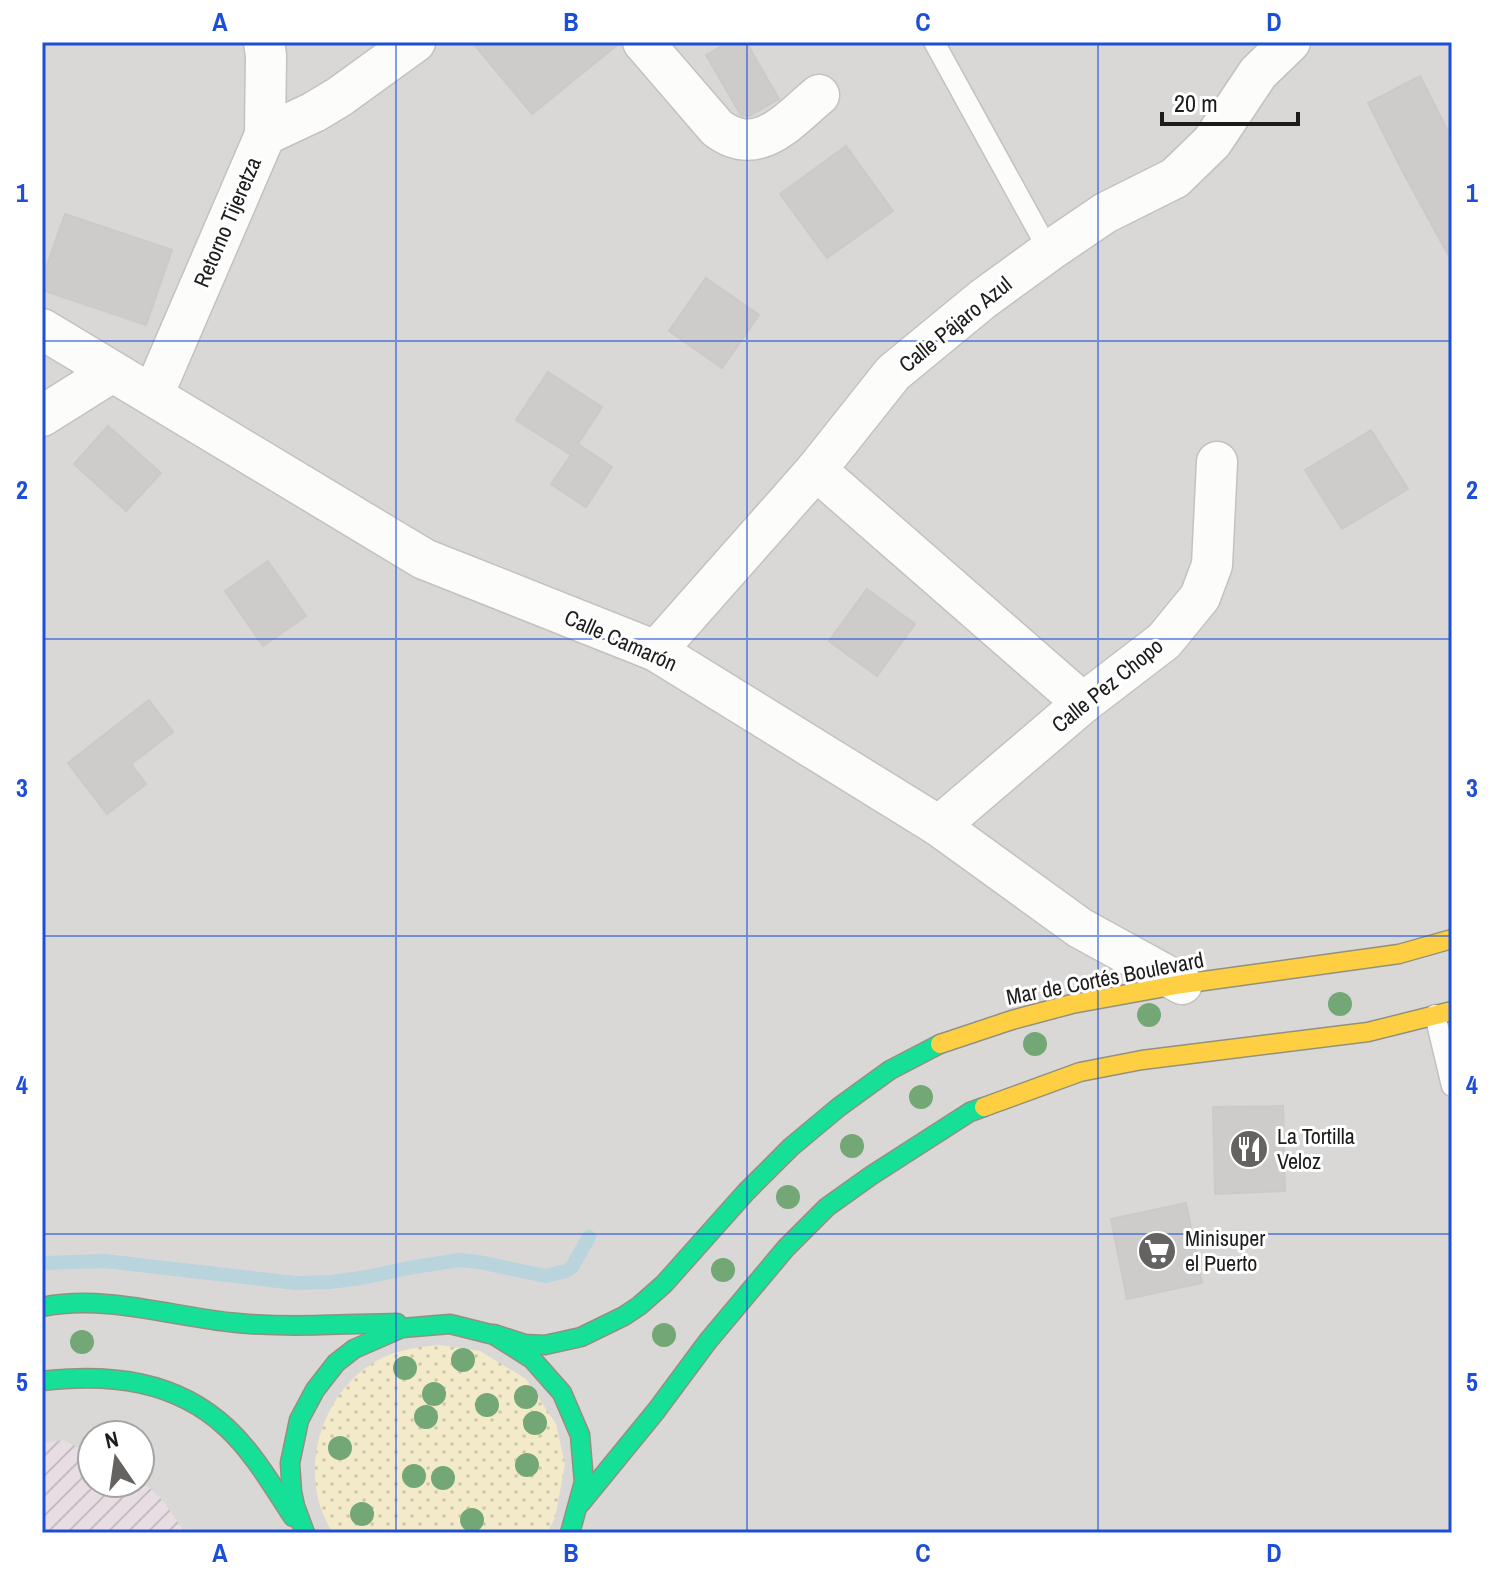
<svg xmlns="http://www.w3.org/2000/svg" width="1494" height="1575" font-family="'Archivo Narrow',sans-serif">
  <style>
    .residential { fill: #d9d8d6; fill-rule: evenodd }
    .industrial { fill: url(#industrial-furrows) }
    .sand { fill: url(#sand-dots) }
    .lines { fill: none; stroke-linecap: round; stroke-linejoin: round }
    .stream { stroke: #b9d4dc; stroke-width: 14 }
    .building { fill: #ceccca; stroke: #cdcac6; stroke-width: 2 }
    .lane-casing { stroke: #c3c2c1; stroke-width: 23 }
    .street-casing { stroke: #c3c2c1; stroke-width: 43 }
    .fast-casing { stroke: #91927e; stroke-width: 21 }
    .slow-casing { stroke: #91927e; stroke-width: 21 }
    .lane { stroke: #fcfcfb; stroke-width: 20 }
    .street { stroke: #fcfcfb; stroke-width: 40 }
    .fast { stroke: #16e098; stroke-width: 18 }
    .slow { stroke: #ffcf43; stroke-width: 18 }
    .tree { fill: #73a775 }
    .grid { fill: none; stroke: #1d4ed8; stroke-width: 2; stroke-opacity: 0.55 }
    .labels { text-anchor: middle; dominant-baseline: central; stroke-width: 6; stroke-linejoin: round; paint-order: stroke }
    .street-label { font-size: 22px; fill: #1c1c1c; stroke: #fff }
    .poi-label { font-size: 22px; fill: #1c1c1c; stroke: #fff; text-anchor: start }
    .neatline { fill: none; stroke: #1d4ed8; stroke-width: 3 }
    .grid-label { font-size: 26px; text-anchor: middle; font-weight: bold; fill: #1d4ed8 }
  </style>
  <defs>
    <pattern id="industrial-furrows" width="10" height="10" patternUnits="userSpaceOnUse" patternTransform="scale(2)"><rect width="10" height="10" fill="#e7dde3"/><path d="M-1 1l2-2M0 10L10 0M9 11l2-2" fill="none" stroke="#c6bdc2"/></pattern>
    <pattern id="sand-dots" width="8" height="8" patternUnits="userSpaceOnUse" patternTransform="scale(2)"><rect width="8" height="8" fill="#f3eac9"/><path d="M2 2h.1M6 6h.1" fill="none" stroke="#d0c8ac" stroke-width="1.8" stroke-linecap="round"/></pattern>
  </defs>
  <rect width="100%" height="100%" fill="#eae8e5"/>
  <!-- residential -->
  <path class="residential" d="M 42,42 L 1452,42 L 1452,1533 L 42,1533 ZM 92,1435 L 140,1435 L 140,1483 L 92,1483 Z"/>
  <!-- industrial -->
  <path class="industrial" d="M 64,1440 L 92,1455 L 92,1483 L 140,1483 L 140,1481 L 152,1490 L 164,1502 L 185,1533 L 42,1533 L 42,1443 Z"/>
  <!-- sand -->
  <path class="sand" d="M 439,1345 L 480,1351 L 526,1379 L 556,1424 L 565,1464 L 555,1518 L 547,1533 L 332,1533 C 326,1520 319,1507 317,1493 C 307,1439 335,1380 384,1357 C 402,1349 420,1347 439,1345 Z"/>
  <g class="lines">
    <!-- stream -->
    <path class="stream" d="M 42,1263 L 105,1261 L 295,1283 L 330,1282 L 361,1278 L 414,1267 L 460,1260 L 479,1262 L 546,1276 L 566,1271 L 572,1267 L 589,1237"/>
  </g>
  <!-- building -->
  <g class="building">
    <path d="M 472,42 L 621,42 L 532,114 Z"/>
    <path d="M 729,42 L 746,42 L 779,99 L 749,116 L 741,115 L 706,55 Z"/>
    <path d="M 1420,76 L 1452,139 L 1452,262 L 1403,172 L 1368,103 Z"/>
    <path d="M 846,146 L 893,211 L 827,258 L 780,194 Z"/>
    <path d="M 65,214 L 172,250 L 146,325 L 42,290 L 42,279 Z"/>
    <path d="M 706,278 L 759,315 L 722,368 L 669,331 Z"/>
    <path d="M 548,372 L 602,407 L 578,444 L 612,467 L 586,507 L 551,484 L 571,455 L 516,420 Z"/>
    <path d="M 108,426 L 161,473 L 126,511 L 74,464 Z"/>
    <path d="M 1371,430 L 1408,489 L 1342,529 L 1305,470 Z"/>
    <path d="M 268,561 L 306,616 L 263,646 L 225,591 Z"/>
    <path d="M 867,589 L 915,624 L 877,676 L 829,641 Z"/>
    <path d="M 149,700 L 173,732 L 131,764 L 146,784 L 107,814 L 68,763 Z"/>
    <path d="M 1283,1106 L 1285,1191 L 1215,1194 L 1213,1107 Z"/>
    <path d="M 1186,1203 L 1202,1283 L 1127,1299 L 1111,1219 Z"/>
  </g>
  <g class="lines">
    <!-- lane casing -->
    <g class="lane-casing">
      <g id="lane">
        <path d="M 934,42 L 1049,251"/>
        <path d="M 1435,1015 L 1452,1086"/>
      </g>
    </g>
    <!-- street casing -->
    <g class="street-casing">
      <g id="street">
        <path d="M 643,42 L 717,128 C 758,159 788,121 819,95"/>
        <path d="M 265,135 L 314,112 L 339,97 L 415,42"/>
        <path d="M 42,329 L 424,559 L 656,651 L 939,826 L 1080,928 L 1182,984"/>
        <path d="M 153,395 L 265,135 L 266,55 L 264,42"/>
        <path d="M 42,416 L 112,372"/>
        <path d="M 816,470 L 1083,703"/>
        <path d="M 656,651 L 816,470 L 893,373 L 983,299 L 1049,251 L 1105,213 L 1175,178 L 1212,142 L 1258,73 L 1290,42"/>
        <path d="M 939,826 L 1083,703 L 1164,641 L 1200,597 L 1212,565 L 1217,462"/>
      </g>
    </g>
    <!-- fast casing -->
    <g class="fast-casing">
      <g id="fast">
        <path d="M 42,1307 C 107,1294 172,1317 237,1323 C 290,1328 344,1324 397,1323"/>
        <path d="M 494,1334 L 525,1344 L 545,1345 L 581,1337 L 624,1316 L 639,1306 L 664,1284 L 746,1192 L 791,1147 L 839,1107 L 890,1070 L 940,1044"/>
        <path d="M 42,1381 C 109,1373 176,1380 227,1428 C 254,1453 273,1487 293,1517"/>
        <path d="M 580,1504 L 656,1411 L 708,1341 L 786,1248 L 827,1207 L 872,1175 L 970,1112 L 984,1107"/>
        <path d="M 305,1533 L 295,1506 L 292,1492 L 290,1463 L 299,1420 L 315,1390 L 336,1363 L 354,1349 L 402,1328 L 450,1324 L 494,1335 L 532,1359 L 562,1393 L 580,1435 L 584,1482 L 570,1533"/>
      </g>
    </g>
    <!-- slow casing -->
    <g class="slow-casing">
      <g id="slow">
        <path d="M 940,1044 L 1012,1020 L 1072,1004 L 1182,984 L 1399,954 L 1452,939"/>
        <path d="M 984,1107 L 1080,1072 L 1142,1060 L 1368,1032 L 1452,1011"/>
      </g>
    </g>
    <!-- lane -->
    <use href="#lane" class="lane"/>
    <!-- street -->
    <use href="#street" class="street"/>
    <!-- fast -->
    <use href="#fast" class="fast"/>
    <!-- slow -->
    <use href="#slow" class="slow"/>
  </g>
  <!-- trees -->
  <g class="tree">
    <circle cx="1340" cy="1004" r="12"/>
    <circle cx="1149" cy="1015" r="12"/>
    <circle cx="1035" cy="1044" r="12"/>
    <circle cx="921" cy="1097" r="12"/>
    <circle cx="852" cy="1146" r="12"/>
    <circle cx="788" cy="1197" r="12"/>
    <circle cx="723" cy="1270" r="12"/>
    <circle cx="664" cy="1335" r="12"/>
    <circle cx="82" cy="1342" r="12"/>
    <circle cx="463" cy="1360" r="12"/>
    <circle cx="405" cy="1368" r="12"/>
    <circle cx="434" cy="1394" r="12"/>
    <circle cx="526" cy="1397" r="12"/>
    <circle cx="487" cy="1405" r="12"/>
    <circle cx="426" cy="1417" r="12"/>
    <circle cx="535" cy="1423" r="12"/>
    <circle cx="340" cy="1448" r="12"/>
    <circle cx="527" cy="1465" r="12"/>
    <circle cx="414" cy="1476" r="12"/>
    <circle cx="443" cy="1478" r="12"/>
    <circle cx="362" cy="1514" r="12"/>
    <circle cx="472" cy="1520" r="12"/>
  </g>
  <!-- grid -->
  <path class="grid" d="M 396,42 L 396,1533M 747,42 L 747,1533M 1098,42 L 1098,1533M 42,341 L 1452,341M 42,639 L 1452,639M 42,936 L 1452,936M 42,1234 L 1452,1234"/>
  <!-- icons -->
  <defs>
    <g id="restaurant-disc" transform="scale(2)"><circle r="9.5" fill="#646362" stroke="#fff"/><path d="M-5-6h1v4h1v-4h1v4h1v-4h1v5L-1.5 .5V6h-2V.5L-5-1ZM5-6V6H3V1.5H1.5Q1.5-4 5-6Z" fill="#fff"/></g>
    <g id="supermarket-disc" transform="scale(2)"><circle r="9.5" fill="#646362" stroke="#fff"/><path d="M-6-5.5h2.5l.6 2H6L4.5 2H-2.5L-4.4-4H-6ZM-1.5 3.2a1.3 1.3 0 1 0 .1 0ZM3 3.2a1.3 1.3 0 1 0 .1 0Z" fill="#fff"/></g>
  </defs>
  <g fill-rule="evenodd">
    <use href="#restaurant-disc" x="1249" y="1149"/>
    <use href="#supermarket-disc" x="1157" y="1251"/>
  </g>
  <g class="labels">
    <!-- street labels -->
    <g class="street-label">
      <text transform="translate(227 222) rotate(-67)">Retorno Tijeretza</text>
      <text transform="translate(955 324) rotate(-39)">Calle Pájaro Azul</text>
      <text transform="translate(621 640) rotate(24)">Calle Camarón</text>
      <text transform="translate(1107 685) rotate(-39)">Calle Pez Chopo</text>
      <text transform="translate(1105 978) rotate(-11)">Mar de Cortés Boulevard</text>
    </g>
    <!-- poi labels -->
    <g class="poi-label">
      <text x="1277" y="1136">La Tortilla<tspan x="1277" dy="25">Veloz</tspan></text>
      <text x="1185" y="1238">Minisuper<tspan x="1185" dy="25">el Puerto</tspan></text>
    </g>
  </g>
  <!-- border -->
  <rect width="1494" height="1575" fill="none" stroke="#ffffff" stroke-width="88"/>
  <!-- north arrow -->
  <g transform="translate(116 1459) rotate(347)"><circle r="38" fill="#ffffff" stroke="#a4a4a4" stroke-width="2"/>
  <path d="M0-6L14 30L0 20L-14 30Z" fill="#646362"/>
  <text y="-12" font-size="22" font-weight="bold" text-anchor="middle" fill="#1c1c1c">N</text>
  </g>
  <!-- scale -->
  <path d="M1162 112v12h136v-12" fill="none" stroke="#1c1c1c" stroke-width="4"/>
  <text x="1174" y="112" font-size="24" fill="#1c1c1c" stroke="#ffffff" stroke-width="6" paint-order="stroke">20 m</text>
  <rect x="44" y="44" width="1406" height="1487" class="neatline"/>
  <g class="grid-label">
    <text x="220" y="31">A</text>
    <text x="571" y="31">B</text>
    <text x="923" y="31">C</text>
    <text x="1274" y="31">D</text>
    <text x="22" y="202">1</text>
    <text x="1472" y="202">1</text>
    <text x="22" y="499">2</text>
    <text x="1472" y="499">2</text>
    <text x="22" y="797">3</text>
    <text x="1472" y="797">3</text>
    <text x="22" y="1094">4</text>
    <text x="1472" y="1094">4</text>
    <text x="22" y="1391">5</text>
    <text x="1472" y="1391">5</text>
    <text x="220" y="1562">A</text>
    <text x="571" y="1562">B</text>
    <text x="923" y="1562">C</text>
    <text x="1274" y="1562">D</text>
  </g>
</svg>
